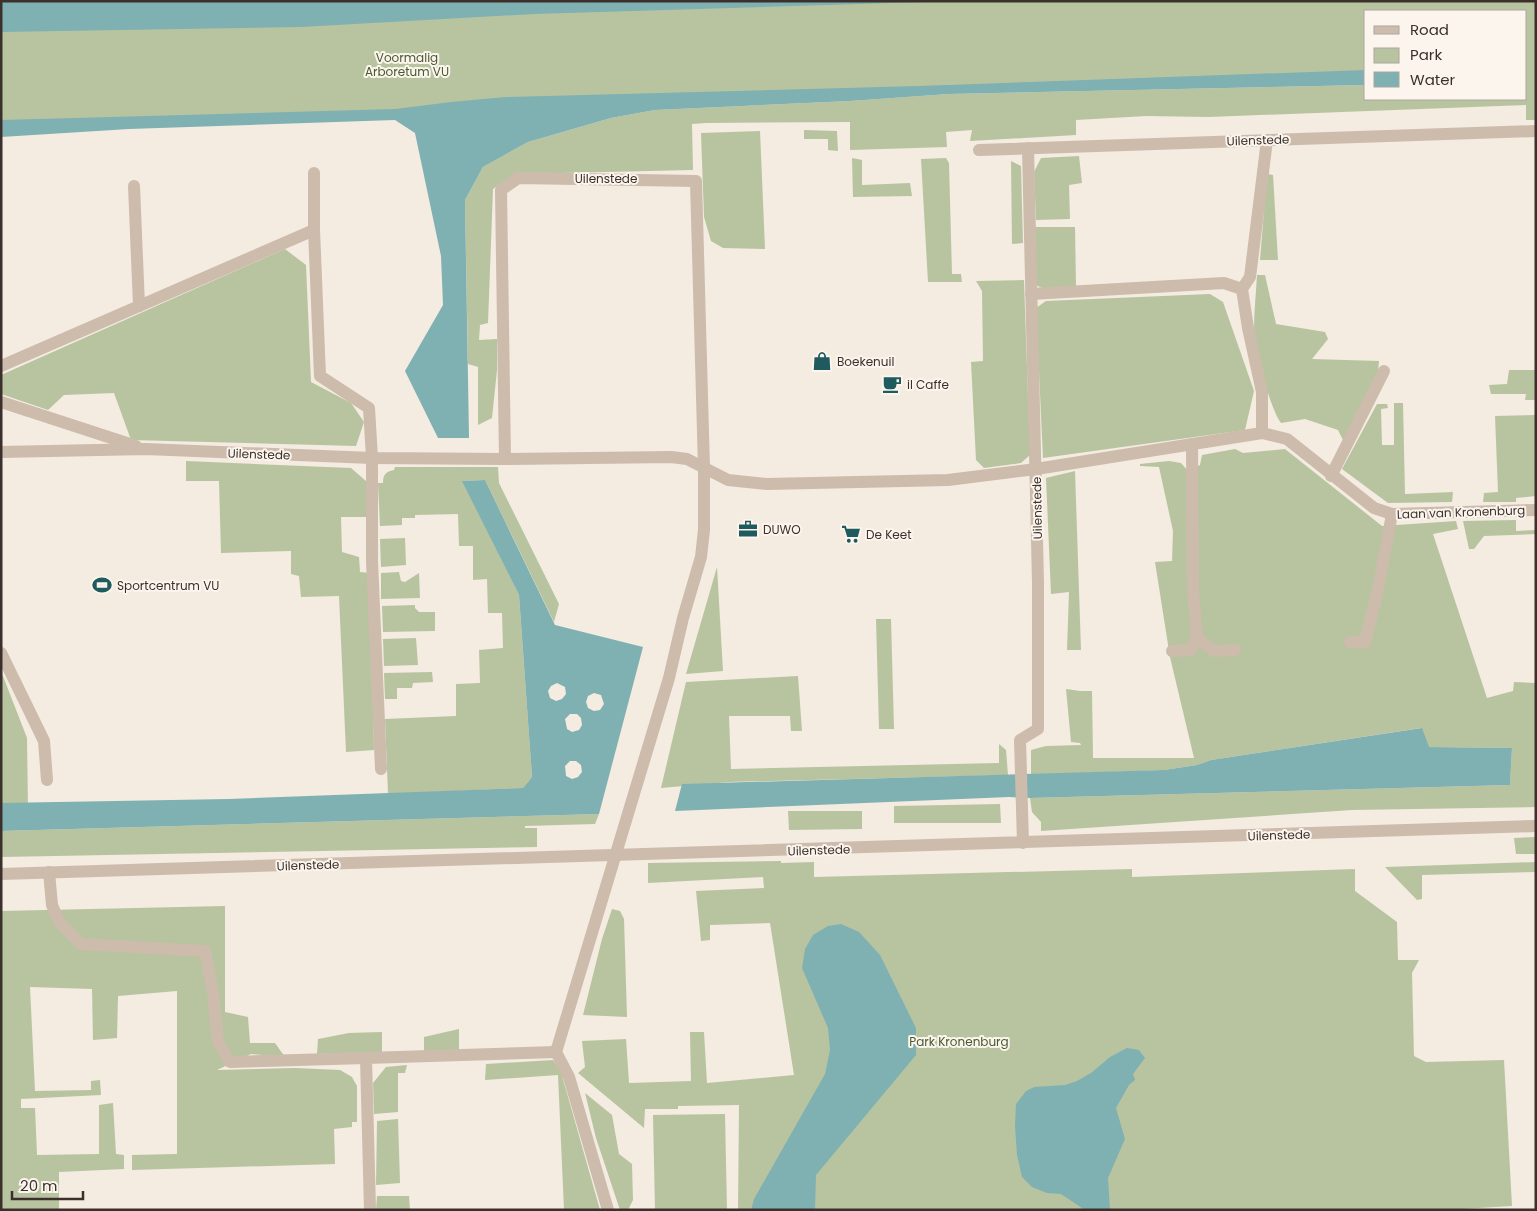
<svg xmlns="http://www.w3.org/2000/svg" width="1537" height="1211" font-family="Poppins,sans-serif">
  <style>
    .green { fill: #b8c4a0 }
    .water { fill: #7fb0b2; fill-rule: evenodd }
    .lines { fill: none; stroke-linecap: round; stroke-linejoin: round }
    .minor { stroke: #cdbbac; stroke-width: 12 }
    .labels { text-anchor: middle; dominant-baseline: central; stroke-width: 4; stroke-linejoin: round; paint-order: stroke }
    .park-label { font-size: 12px; fill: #4a5a2e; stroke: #fbf5ee }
    .street-label { font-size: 12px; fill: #3b302b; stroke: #fbf5ee }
    .poi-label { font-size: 12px; fill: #3b302b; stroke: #fbf5ee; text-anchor: start }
  </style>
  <rect width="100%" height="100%" fill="#f4ebe1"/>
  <!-- green -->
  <g class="green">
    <path d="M 897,1 L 1536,1 L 1536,120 L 1526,120 L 1526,105 L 1209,117 L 1146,116 L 1076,120 L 1076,135 L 970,141 L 972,130 L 946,132 L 947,147 L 850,150 L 850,122 L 706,123 L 692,124 L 693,170 L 516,174 L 493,189 L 488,323 L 480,325 L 479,340 L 497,339 L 497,370 L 492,418 L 478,425 L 478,367 L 468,364 L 465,200 L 483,167 L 528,142 L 611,118 L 655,110 L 850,101 L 949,94 L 1366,85 L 1366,99 L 1526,99 L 1526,11 L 1366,11 L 1366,72 L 410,111 L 1,124 L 1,31 Z"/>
    <path d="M 804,130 L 837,131 L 838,151 L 828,150 L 828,139 L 804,139 Z"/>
    <path d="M 760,131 L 765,249 L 723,248 L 711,241 L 704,217 L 701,133 Z"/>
    <path d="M 1079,156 L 1082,183 L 1069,185 L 1070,219 L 1036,220 L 1034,172 L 1041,158 Z"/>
    <path d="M 852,158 L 862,160 L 862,185 L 910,183 L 912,196 L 853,197 Z"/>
    <path d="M 946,158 L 949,163 L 952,274 L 961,274 L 962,282 L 928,282 L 921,159 Z"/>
    <path d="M 1011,161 L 1021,166 L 1023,243 L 1012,244 Z"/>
    <path d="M 1267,174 L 1273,175 L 1278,260 L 1260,260 Z"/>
    <path d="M 1035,227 L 1075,227 L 1076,288 L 1042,288 L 1036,285 Z"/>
    <path d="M 285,249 L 306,265 L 311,382 L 351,403 L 364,422 L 356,446 L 131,440 L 114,393 L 64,395 L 48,410 L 1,394 L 1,375 Z"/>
    <path d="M 1257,275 L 1265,275 L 1276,324 L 1325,332 L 1328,339 L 1312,359 L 1379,361 L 1378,372 L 1344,442 L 1338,430 L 1305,419 L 1281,423 C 1270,409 1255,349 1254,330 C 1254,312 1256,293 1257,275 Z"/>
    <path d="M 1024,280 L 1030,455 L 1021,463 L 984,468 L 976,460 L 971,362 L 983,361 L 982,291 L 976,281 Z"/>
    <path d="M 1210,294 L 1223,302 L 1254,391 L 1245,430 L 1043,458 L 1036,308 L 1046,301 Z"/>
    <path d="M 1509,370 L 1536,370 L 1536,400 L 1525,400 L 1526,394 L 1491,394 L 1489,385 L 1507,384 Z"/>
    <path d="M 1394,403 L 1403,403 L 1405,494 L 1453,492 L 1452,502 L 1388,503 L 1342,469 L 1377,404 L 1387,404 L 1388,408 L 1381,409 L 1382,445 L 1394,445 Z"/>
    <path d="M 1536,415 L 1536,496 L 1516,498 L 1516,502 L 1483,502 L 1484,493 L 1498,492 L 1495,416 Z"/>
    <path d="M 1235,449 L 1243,453 L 1285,449 L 1382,526 L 1456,521 L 1458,529 L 1433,534 L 1487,698 L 1513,691 L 1514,682 L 1536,683 L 1536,807 L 1352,810 L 1041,831 L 1041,822 L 1032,812 L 1030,798 L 1510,785 L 1512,748 L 1428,747 L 1421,728 L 1211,760 L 1197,765 L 1164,770 L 1031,775 L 1031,750 L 1046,746 L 1081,745 L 1080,743 L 1071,742 L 1066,689 L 1080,691 L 1092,691 L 1093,758 L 1194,758 L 1170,657 L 1155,562 L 1172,561 L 1173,531 L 1159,467 L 1140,466 L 1140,464 L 1169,461 L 1181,463 L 1188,471 L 1200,465 L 1202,455 Z"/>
    <path d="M 186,461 L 351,468 L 366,481 L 369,517 L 341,517 L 342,552 L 359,557 L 360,572 L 370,573 L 374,750 L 346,752 L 339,596 L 301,597 L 299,576 L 291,574 L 291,551 L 221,553 L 219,481 L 186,481 Z"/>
    <path d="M 395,467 L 498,467 L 499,483 L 559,604 L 554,622 L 485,480 L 463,481 L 519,595 L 532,777 L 523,788 L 388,794 L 385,719 L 456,716 L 456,684 L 480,683 L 479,650 L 503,648 L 502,613 L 488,613 L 487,579 L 473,580 L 473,546 L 459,546 L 458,514 L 415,515 L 415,518 L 402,518 L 402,525 L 380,526 L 378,483 L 383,483 C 383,474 386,472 394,470 Z"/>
    <path d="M 1075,471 L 1081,650 L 1067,650 L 1069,592 L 1051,594 L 1046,478 Z"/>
    <path d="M 1516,520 L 1516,531 L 1536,530 L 1536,534 L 1484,536 L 1474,549 L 1469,549 L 1463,521 Z"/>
    <path d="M 405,538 L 406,565 L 381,567 L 380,539 Z"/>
    <path d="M 717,567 L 723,671 L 686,674 Z"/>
    <path d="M 399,572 L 401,581 L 405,582 L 419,573 L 420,598 L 381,599 L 381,573 Z"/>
    <path d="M 415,605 L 415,608 L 419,612 L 435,612 L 435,631 L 383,632 L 382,606 Z"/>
    <path d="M 876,619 L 891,619 L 894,729 L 879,729 Z"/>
    <path d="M 416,638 L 418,665 L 384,666 L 383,639 Z"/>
    <path d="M 1,671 L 27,738 L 28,808 L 1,807 Z"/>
    <path d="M 432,672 L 433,682 L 413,683 L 412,688 L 397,688 L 397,699 L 385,699 L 384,673 Z"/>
    <path d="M 798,676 L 802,731 L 791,731 L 790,716 L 729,716 L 731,769 L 999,763 L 999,744 L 1006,750 L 1008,775 L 729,782 L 661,788 L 686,682 Z"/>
    <path d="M 1000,804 L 1001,823 L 894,823 L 894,806 Z"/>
    <path d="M 788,811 L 862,811 L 862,829 L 789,830 Z"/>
    <path d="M 599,814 L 595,824 L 525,826 L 525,828 L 537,828 L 537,847 L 1,857 L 1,831 Z"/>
    <path d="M 1536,837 L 1536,854 L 1516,854 L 1514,838 Z"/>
    <path d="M 781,861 L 781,863 L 814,862 L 814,877 L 1132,869 L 1132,877 L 1355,869 L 1355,891 L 1397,922 L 1398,960 L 1419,960 L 1412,973 L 1414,1056 L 1426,1062 L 1504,1060 L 1512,1206 L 1445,1210 L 738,1210 L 739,1105 L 678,1106 L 678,1109 L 645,1109 L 644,1128 L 578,1073 L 585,1067 L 582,1041 L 626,1039 L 629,1083 L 691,1081 L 690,1032 L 704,1032 L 707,1083 L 794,1075 L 770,923 L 710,925 L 710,940 L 701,941 L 696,891 L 764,888 L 763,877 L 648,883 L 648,863 Z"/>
    <path d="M 1536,862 L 1536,872 L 1422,875 L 1422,899 L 1417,900 L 1385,867 Z"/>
    <path d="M 225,906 L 225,1012 L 248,1017 L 250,1043 L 275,1043 L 285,1057 L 251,1054 L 217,1070 L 295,1068 L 340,1070 L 352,1077 L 357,1086 L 357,1122 L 352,1122 L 352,1127 L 334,1129 L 335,1164 L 132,1170 L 132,1155 L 177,1154 L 177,991 L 118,996 L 117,1038 L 93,1040 L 92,989 L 30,987 L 35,1091 L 91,1090 L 91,1081 L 100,1080 L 101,1095 L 21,1099 L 21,1108 L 35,1108 L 37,1155 L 99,1154 L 99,1105 L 113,1103 L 116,1154 L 124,1155 L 124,1169 L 59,1172 L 59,1210 L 1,1210 L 1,911 Z"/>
    <path d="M 612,909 L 620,911 L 624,919 L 627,1017 L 583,1015 L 602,939 Z"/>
    <path d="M 459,1029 L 459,1051 L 424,1051 L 424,1037 Z"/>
    <path d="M 382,1032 L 382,1052 L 317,1054 L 318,1039 L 349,1033 Z"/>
    <path d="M 553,1060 L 561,1072 L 600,1210 L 564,1210 L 558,1075 L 485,1080 L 486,1064 Z"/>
    <path d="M 407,1065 L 405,1073 L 398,1073 L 398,1112 L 374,1114 L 373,1083 L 386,1067 Z"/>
    <path d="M 585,1093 L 612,1115 L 619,1154 L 632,1164 L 633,1200 L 628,1210 L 620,1210 L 596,1138 Z"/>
    <path d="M 725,1114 L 727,1210 L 655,1210 L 653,1115 Z"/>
    <path d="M 398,1119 L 400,1183 L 376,1185 L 377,1121 Z"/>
    <path d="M 377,1196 L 409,1196 L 410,1210 L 376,1210 Z"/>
  </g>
  <!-- water -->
  <g class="water">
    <path d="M 1,1 L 957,1 L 534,14 L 301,27 L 1,32 Z"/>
    <path d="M 1366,70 L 1366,85 L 949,94 L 850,101 L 655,110 L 611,118 L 528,142 L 483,167 L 465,200 L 469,438 L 438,438 L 405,371 L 443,305 L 441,256 L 415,133 L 395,120 L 129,129 L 1,137 L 1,120 L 395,109 L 451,102 L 506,97 L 919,86 Z"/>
    <path d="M 485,480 L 555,625 L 643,647 L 599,814 L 1,831 L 1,803 L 229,799 L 523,788 L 532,777 L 519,595 L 462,481 ZM 557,683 L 565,687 L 566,694 L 562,699 L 556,701 L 550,698 L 548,691 L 551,686 ZM 594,693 L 601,695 L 604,704 L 600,710 L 594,711 L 588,708 L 586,702 L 588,696 ZM 570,714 L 577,714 L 581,718 L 582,725 L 579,730 L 572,732 L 567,729 L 565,719 ZM 570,761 L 576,761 L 581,765 L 582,772 L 578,777 L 572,779 L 566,776 L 565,766 Z"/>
    <path d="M 1422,728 L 1429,747 L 1512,748 L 1510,785 L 1030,798 L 1009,797 L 675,811 L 682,784 L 1164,770 L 1197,765 L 1211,760 Z"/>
    <path d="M 841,924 L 859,932 L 880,955 L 916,1028 L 916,1055 L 816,1175 L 815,1210 L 751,1210 L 754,1199 L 825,1074 L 830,1050 L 828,1028 L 802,968 L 805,949 L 813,935 L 828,926 Z"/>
    <path d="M 1127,1048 L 1139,1050 L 1145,1058 L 1133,1074 L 1135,1080 L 1129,1085 L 1116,1108 L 1125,1139 L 1108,1178 L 1110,1210 L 1085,1210 L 1061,1194 L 1047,1193 L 1032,1187 L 1022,1177 L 1017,1155 L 1015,1126 L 1016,1104 L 1026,1091 L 1034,1087 L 1065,1085 L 1077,1081 L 1091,1073 L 1110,1057 Z"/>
  </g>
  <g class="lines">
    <!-- minor -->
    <g class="minor">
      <path d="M 979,150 L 1536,131"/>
      <path d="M 314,173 L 314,230"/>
      <path d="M 134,186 L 139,306"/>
      <path d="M 1031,294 L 1224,283 L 1242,289"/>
      <path d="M 1,366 L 314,230 L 320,376 L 369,408 L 372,458 L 372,561 L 381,769"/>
      <path d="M 1,402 L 136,446"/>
      <path d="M 1262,433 L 1262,392 L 1248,328 L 1242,289 L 1250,277 L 1267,140"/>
      <path d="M 1192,444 L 1193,591 L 1197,637 L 1213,651 L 1235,650"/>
      <path d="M 1,452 L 146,449 L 372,458 L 505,459 L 671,457 L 687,459 L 728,480 L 767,484 L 948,480 L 1036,469 L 1262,433 L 1287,439 L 1374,508 L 1392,514 L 1536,510"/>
      <path d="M 505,459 L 501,190 L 518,178 L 696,181 L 704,468 L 704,530 L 701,557 L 683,618 L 669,678 L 556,1052 L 569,1077 L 608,1210"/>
      <path d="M 1331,476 L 1384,371"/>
      <path d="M 1350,642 L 1365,642 L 1377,594 L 1392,514"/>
      <path d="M 1172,651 L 1191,650 L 1197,637"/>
      <path d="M 1,653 L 44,741 L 47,780"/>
      <path d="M 1023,843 L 1020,740 L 1038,729 L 1038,583 L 1028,148"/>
      <path d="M 49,872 L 52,905 L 59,922 L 81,944 L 205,951 L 213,993 L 218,1042 L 230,1062 L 366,1058"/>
      <path d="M 1,874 L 1536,826"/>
      <path d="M 370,1210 L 366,1058 L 556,1052"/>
    </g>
  </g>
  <!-- icons -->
  <defs>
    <g id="shop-bare" transform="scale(1.5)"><path d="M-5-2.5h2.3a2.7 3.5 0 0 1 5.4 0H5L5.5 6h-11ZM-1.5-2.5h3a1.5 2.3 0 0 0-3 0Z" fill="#1f5a5e" stroke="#fbf5ee" stroke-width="2.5" paint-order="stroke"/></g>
    <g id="cafe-bare" transform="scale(1.5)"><path d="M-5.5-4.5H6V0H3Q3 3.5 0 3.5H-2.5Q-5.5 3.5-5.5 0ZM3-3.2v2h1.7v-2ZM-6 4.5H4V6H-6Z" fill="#1f5a5e" stroke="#fbf5ee" stroke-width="2.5" paint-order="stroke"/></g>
    <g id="office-bare" transform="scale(1.5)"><path d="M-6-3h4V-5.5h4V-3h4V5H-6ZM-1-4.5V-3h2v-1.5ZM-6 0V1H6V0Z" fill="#1f5a5e" stroke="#fbf5ee" stroke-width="2.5" paint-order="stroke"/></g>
    <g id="supermarket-bare" transform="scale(1.5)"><path d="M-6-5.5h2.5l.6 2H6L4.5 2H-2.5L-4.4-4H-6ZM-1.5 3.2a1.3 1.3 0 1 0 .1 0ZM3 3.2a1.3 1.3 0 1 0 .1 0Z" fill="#1f5a5e" stroke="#fbf5ee" stroke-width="2.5" paint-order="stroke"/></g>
    <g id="stadium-bare" transform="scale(1.5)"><path d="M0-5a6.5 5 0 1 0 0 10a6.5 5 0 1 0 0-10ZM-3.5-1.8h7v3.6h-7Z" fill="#1f5a5e" stroke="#fbf5ee" stroke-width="2.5" paint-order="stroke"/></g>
  </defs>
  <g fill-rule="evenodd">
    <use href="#shop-bare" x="822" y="361"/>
    <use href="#cafe-bare" x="892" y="384"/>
    <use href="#office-bare" x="748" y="529"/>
    <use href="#supermarket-bare" x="851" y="534"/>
    <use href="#stadium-bare" x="102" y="585"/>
  </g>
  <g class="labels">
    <!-- park labels -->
    <g class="park-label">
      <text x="407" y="57">Voormalig<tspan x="407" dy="14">Arboretum VU</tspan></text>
      <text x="959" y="1041">Park Kronenburg</text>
    </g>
    <!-- street labels -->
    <g class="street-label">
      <text transform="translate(1258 140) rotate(-2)">Uilenstede</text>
      <text x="606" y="178">Uilenstede</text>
      <text transform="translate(259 454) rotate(2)">Uilenstede</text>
      <text transform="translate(1037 508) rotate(-91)">Uilenstede</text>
      <text transform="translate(1461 512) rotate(-2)">Laan van Kronenburg</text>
      <text transform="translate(1279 835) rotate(-2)">Uilenstede</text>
      <text transform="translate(819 850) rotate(-2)">Uilenstede</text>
      <text transform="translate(308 865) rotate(-2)">Uilenstede</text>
    </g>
    <!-- poi labels -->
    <g class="poi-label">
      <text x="837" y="361">Boekenuil</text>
      <text x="907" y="384">il Caffe</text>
      <text x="763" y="529">DUWO</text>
      <text x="866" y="534">De Keet</text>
      <text x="117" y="585">Sportcentrum VU</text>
    </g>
  </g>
  <!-- border -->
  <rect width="1537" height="1211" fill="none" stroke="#3b302b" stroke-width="5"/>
  <!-- legend -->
  <rect x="1364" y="10" width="162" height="90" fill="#fbf5ee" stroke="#aea6a0"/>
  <rect x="1374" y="26" width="25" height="8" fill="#cdbbac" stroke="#aea6a0"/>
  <text x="1410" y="35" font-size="15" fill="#3b302b">Road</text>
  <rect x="1374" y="48" width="25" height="15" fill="#b8c4a0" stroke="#aea6a0"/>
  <text x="1410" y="60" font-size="15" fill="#3b302b">Park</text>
  <rect x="1374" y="72" width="25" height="15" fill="#7fb0b2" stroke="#aea6a0"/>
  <text x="1410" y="85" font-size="15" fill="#3b302b">Water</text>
  <!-- scale -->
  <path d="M12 1191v8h71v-8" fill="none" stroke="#3b302b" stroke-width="2.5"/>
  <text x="20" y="1191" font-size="15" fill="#3b302b" stroke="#fbf5ee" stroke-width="4" paint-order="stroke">20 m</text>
</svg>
